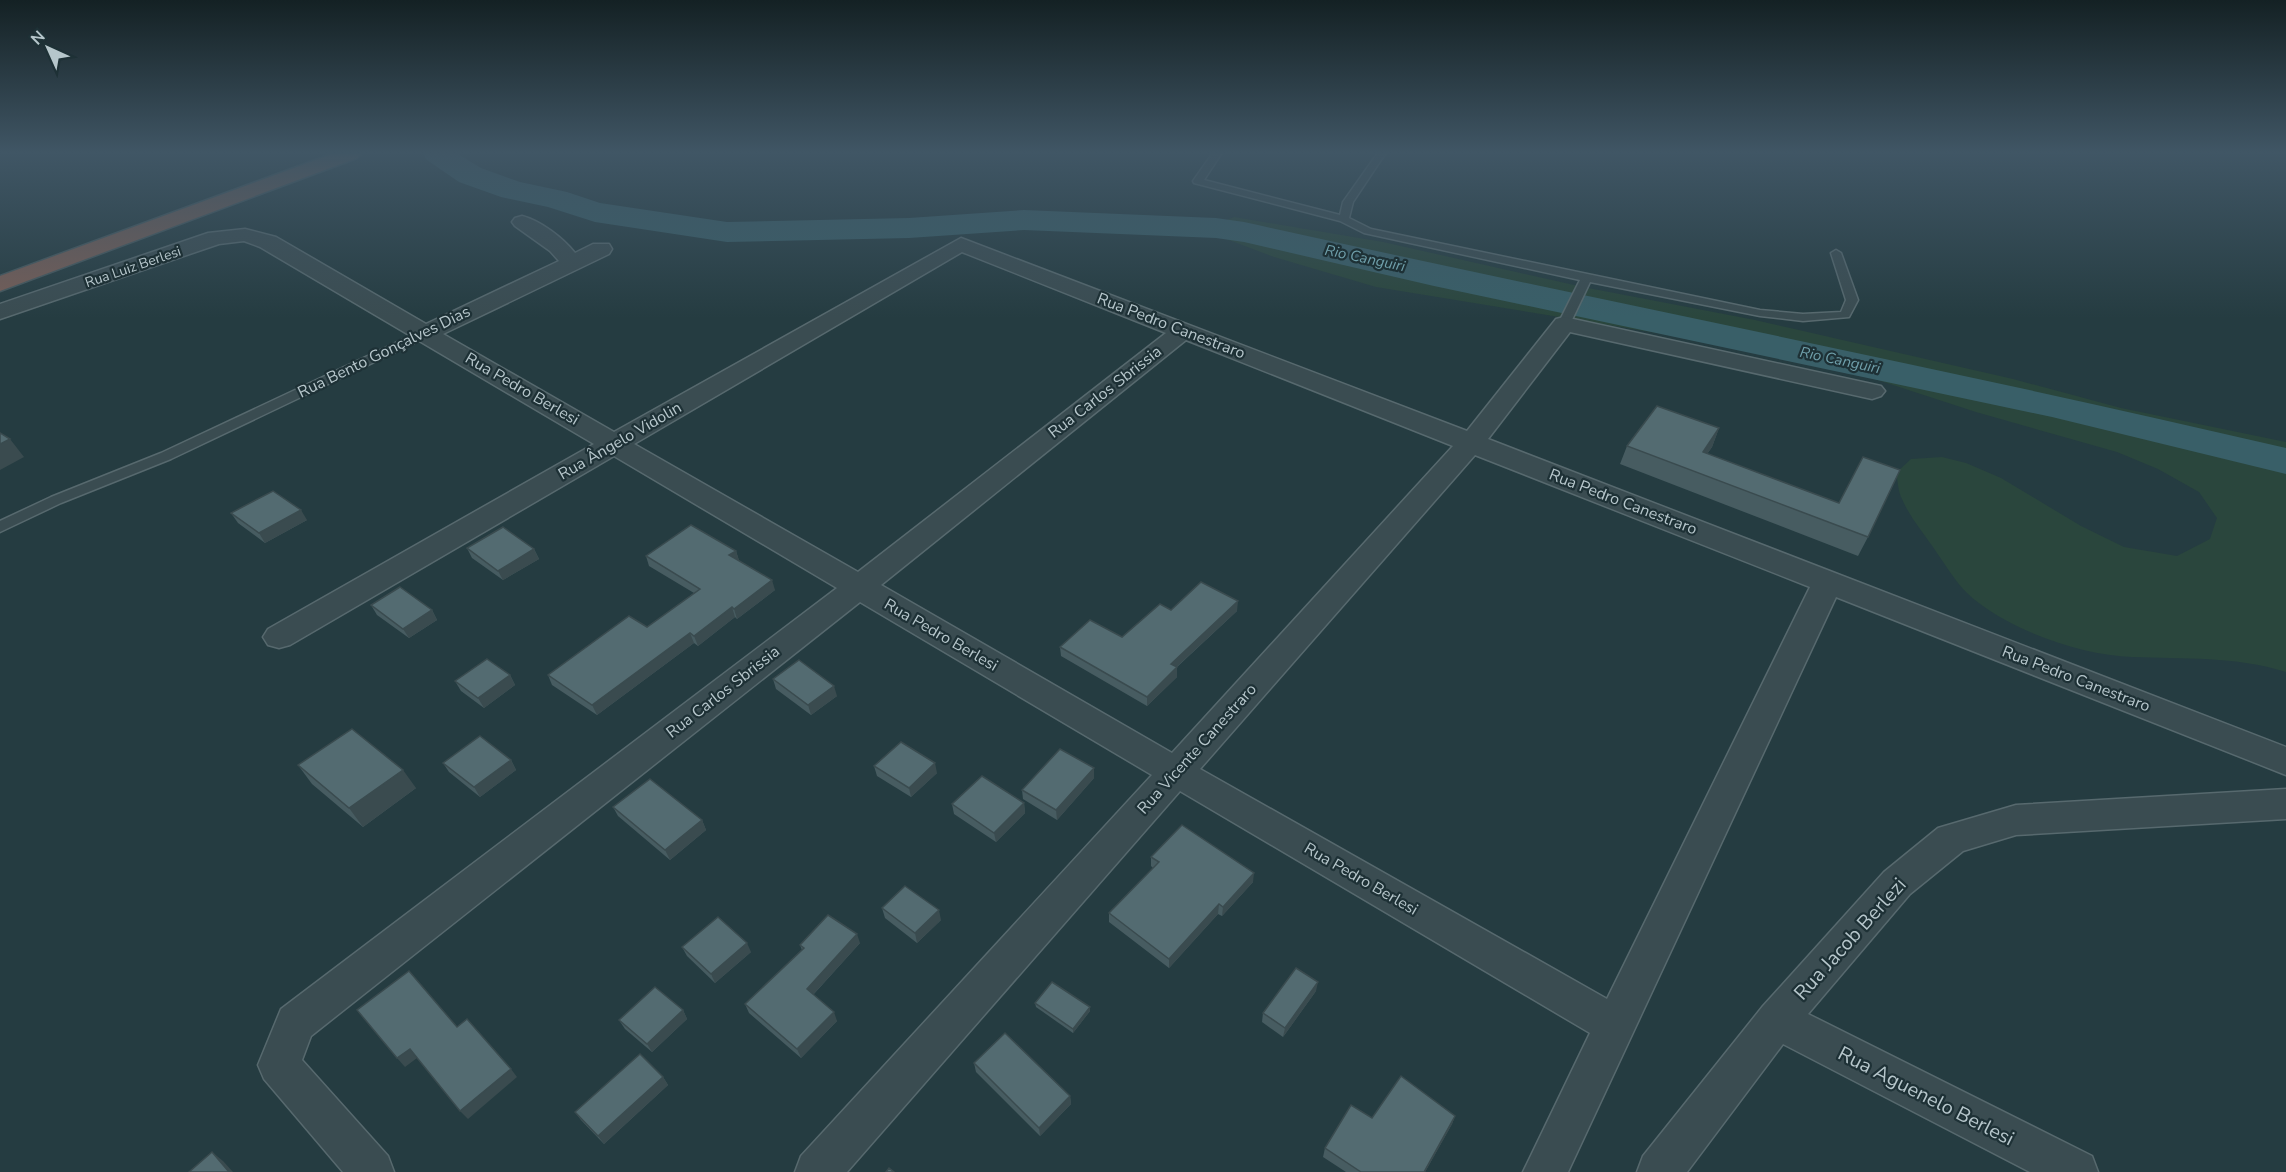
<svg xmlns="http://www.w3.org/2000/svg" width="2286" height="1172" font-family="'Nunito Sans',sans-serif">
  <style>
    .green { fill: #2a463d }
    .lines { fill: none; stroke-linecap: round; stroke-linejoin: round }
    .river { fill: #395f68; fill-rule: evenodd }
    .service-casing { stroke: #57696e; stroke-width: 3 }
    .minor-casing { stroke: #57696e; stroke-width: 3 }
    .motorway-casing { stroke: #47595e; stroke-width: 3 }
    .service { fill: #3a4c51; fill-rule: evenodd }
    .minor { fill: #3a4c51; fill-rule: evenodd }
    .motorway { fill: #775e57; fill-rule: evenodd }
    .wall { fill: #475c61 }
    .shaded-wall { fill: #3a4b4f }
    .building { fill: #536b71; stroke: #3a4b4f; stroke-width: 1.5 }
    .labels { text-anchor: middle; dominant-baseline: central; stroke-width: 4.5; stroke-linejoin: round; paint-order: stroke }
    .far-street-label { font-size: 14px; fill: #b6c6cb; stroke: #1e3136 }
    .far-water-label { font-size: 15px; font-style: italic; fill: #6f9faa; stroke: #1e3136 }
    .street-label { font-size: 16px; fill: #b6c6cb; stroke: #1e3136 }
    .near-street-label { font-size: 20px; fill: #b6c6cb; stroke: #1e3136 }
  </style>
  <rect width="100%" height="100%" fill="#253c41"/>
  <!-- green -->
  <path class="green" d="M 1234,217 L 1383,242 L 1583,287 L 1755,320 L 2013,379 L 2121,408 L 2286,442 L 2286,672 C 2235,656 2184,659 2132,657 C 2080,655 2005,629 1967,593 C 1955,581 1947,567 1937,553 C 1926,536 1910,518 1902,499 C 1898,492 1898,481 1896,473 L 1911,459 L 1942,457 L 1966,463 L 2001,478 L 2081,526 L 2124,547 L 2177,556 L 2210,539 L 2217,518 L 2199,492 L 2158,469 L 2117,452 L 1976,412 L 1853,372 L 1767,351 L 1376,287 L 1274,257 L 1205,231 L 1212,226 Z"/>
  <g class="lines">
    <!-- river -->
    <path class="river" d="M 423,154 L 458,154 L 481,168 L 520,182 L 567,192 L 600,203 L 727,222 L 909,218 L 1024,210 L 1216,218 L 1244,222 C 1591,299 1940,367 2286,448 L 2286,474 L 2052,417 L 1434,286 L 1244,242 L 1216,238 L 1024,230 L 909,238 L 727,242 L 595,222 L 548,207 L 501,197 L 459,182 L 427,160 Z"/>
    <!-- service casing -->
    <g class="service-casing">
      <g id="service">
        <path d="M 1212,154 L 1221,154 L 1204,180 L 1340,215 L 1343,202 L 1377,154 L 1385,154 L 1353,202 L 1349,218 L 1371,229 L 1760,310 L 1803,314 L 1841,312 L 1846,300 L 1831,253 L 1836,250 L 1841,253 L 1858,300 L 1849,317 L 1803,321 L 1760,316 L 1590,282 L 1570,324 L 1564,328 L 1558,324 L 1580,280 L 1364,233 L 1340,221 L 1194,183 L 1193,181 Z"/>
        <path d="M 425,329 L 429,330 L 429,336 L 171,459 L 61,503 L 0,532 L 0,521 L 51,497 L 161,453 Z"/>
      </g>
    </g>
    <!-- minor casing -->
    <g class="minor-casing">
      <g id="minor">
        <path d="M 522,216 C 541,221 563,238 575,253 L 593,244 L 609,244 L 612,249 L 609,254 L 443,334 L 614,432 L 961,238 L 1467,431 L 1556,319 L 1564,317 L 1881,386 L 1885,391 L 1881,396 L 1872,399 L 1570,332 L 1488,439 L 2286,747 L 2286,775 L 1836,597 L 1568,1172 L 1523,1172 L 1590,1033 L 1180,791 L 847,1172 L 795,1172 L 801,1156 L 1152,775 L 860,602 L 311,1036 L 302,1060 L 388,1156 L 394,1172 L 343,1172 L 264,1079 L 258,1065 L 281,1009 L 837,588 L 614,456 L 290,645 L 279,648 L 268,645 L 263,637 L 268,629 L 594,444 L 260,247 L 244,241 L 219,244 L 0,319 L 0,304 L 208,233 L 245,229 L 276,237 L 426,324 L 559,261 L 550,251 L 515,226 L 512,222 L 515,218 ZM 962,252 L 1166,333 L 858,572 L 634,444 ZM 1186,340 L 1453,446 L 1172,753 L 881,585 ZM 1475,455 L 1810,587 L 1607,999 L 1200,769 Z"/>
        <path d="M 2286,789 L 2286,819 L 2016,835 L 1963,851 L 1910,894 L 1808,1014 L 2092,1156 L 2098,1172 L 2030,1172 L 1783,1044 L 1687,1172 L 1637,1172 L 1643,1156 L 1763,1006 L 1884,872 L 1938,828 L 2016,805 Z"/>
      </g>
    </g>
    <!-- motorway casing -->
    <g class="motorway-casing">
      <path id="motorway" d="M 332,154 L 361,154 L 357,158 L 0,291 L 0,276 Z"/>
    </g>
    <!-- service -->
    <use href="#service" class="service"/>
    <!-- minor -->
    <use href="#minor" class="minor"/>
    <!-- motorway -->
    <use href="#motorway" class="motorway"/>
  </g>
  <!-- wall -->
  <g class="wall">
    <path d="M 1719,428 L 1712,447 L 1707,454 L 1868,537 L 1858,556 L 1620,464 L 1627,446 Z"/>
    <path d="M 231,513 L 307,520 L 265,543 L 238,523 Z"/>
    <path d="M 467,548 L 534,549 L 539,559 L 503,580 L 472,558 Z"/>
    <path d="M 736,551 L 739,561 L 775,590 L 737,619 L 735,617 L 698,646 L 694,643 L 597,715 L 552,685 L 548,675 L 647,627 L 694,593 L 649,566 L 646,556 Z"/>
    <path d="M 371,605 L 432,610 L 437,620 L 409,638 L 377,615 Z"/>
    <path d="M 1171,610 L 1237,611 L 1177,667 L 1177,677 L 1147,706 L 1061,656 L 1060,647 L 1122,637 Z"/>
    <path d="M 510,675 L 515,685 L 484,708 L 461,691 L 455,681 Z"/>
    <path d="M 773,679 L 837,696 L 811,715 L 776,689 Z"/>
    <path d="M 511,760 L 516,770 L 480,797 L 449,772 L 443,763 Z"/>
    <path d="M 298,765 L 416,788 L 363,827 L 312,784 Z"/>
    <path d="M 874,766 L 937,773 L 911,797 L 877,776 Z"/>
    <path d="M 1094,778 L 1057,820 L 1023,799 L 1022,790 Z"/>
    <path d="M 1024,803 L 1025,813 L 996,842 L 954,814 L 952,804 Z"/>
    <path d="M 613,807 L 702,820 L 706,830 L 670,860 L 618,816 Z"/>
    <path d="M 1151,857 L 1253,882 L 1222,916 L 1218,914 L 1169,968 L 1109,922 L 1109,913 L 1153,868 L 1151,866 Z"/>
    <path d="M 882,908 L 941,920 L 917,943 L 885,918 Z"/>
    <path d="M 860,943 L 813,995 L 837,1021 L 801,1058 L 749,1013 L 745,1004 L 802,950 L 800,945 Z"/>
    <path d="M 682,947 L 751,952 L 715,983 L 687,956 Z"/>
    <path d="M 1316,991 L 1283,1037 L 1262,1022 L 1263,1013 Z"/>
    <path d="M 1035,1003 L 1090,1011 L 1073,1033 L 1036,1007 Z"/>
    <path d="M 683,1010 L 687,1019 L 652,1052 L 625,1029 L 619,1020 Z"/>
    <path d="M 974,1063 L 1070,1096 L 1071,1104 L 1040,1136 L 976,1072 Z"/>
    <path d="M 663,1077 L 668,1085 L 604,1144 L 581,1120 L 575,1112 Z"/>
    <path d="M 1455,1116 L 1452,1124 L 1425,1172 L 1346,1172 L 1323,1157 L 1325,1148 L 1372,1118 Z"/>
  </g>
  <!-- shaded-wall -->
  <g class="shaded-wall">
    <path d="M 1719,428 L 1712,447 L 1695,471 L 1703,452 Z"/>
    <path d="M 10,439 L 24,457 L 0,470 L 0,444 Z"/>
    <path d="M 301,510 L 307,520 L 265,543 L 259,533 Z"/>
    <path d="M 534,549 L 539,559 L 503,580 L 498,571 Z"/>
    <path d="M 736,551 L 739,560 L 732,565 L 729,555 Z"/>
    <path d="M 772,580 L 775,590 L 737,619 L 734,609 Z"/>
    <path d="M 1238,601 L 1237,611 L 1170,673 L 1171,664 Z"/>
    <path d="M 732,607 L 735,617 L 698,646 L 694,636 Z"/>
    <path d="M 432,610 L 437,620 L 409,638 L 403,629 Z"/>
    <path d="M 690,633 L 694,643 L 597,715 L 592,705 Z"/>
    <path d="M 1177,667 L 1177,677 L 1147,706 L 1147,697 Z"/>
    <path d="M 510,675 L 515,685 L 484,708 L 478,698 Z"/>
    <path d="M 834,686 L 837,696 L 811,715 L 808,705 Z"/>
    <path d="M 511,760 L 516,770 L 480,797 L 474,787 Z"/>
    <path d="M 935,763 L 937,773 L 911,797 L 909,788 Z"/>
    <path d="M 1094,768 L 1094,778 L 1057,820 L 1056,810 Z"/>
    <path d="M 403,770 L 416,788 L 363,827 L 349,808 Z"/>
    <path d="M 1024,803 L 1025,813 L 996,842 L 994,833 Z"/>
    <path d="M 702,820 L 706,830 L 670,860 L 665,850 Z"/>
    <path d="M 1254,873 L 1253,882 L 1222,916 L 1223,907 Z"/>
    <path d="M 1219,904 L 1218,914 L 1169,968 L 1169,959 Z"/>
    <path d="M 939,910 L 941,920 L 917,943 L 915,933 Z"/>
    <path d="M 857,934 L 860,943 L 810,998 L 807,989 Z"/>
    <path d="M 747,943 L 751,952 L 715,983 L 711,974 Z"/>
    <path d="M 1318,982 L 1316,991 L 1283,1037 L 1285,1028 Z"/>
    <path d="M 1090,1007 L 1090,1011 L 1073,1033 L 1073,1029 Z"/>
    <path d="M 683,1010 L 687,1019 L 652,1052 L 647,1044 Z"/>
    <path d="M 834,1012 L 837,1021 L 801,1058 L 797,1049 Z"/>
    <path d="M 410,1049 L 417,1058 L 405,1067 L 397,1058 Z"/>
    <path d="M 511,1069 L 517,1077 L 468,1119 L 460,1111 Z"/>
    <path d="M 663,1077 L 668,1085 L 604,1144 L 598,1136 Z"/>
    <path d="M 1070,1096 L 1071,1104 L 1040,1136 L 1039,1128 Z"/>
    <path d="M 1455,1116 L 1452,1124 L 1425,1172 L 1424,1172 Z"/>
    <path d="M 212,1152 L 223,1161 L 233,1172 L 229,1172 Z"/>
  </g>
  <!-- building -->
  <g class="building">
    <path d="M 1657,406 L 1719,428 L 1703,452 L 1839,503 L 1863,457 L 1900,470 L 1868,537 L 1627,446 Z"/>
    <path d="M 0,433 L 10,439 L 0,444 Z"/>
    <path d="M 273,491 L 301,510 L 259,533 L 231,513 Z"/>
    <path d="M 691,525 L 736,551 L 729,555 L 772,580 L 734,609 L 732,607 L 694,636 L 690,633 L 592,705 L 548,675 L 629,616 L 647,627 L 700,589 L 646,556 Z"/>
    <path d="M 503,527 L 534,549 L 498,571 L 467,548 Z"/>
    <path d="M 1201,582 L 1238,601 L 1171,664 L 1177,667 L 1147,697 L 1060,647 L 1090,620 L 1122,637 L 1160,604 L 1171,610 Z"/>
    <path d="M 400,587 L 432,610 L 403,629 L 371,605 Z"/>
    <path d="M 487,659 L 510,675 L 478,698 L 455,681 Z"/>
    <path d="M 799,660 L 834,686 L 808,705 L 773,679 Z"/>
    <path d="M 352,729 L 403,770 L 349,808 L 298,765 Z"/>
    <path d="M 480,736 L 511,760 L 474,787 L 443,763 Z"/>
    <path d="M 901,742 L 935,763 L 909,788 L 874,766 Z"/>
    <path d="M 1060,749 L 1094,768 L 1056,810 L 1022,790 Z"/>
    <path d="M 982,776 L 1024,803 L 994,833 L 952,804 Z"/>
    <path d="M 650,779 L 702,820 L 665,850 L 613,807 Z"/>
    <path d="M 1182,825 L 1254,873 L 1223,907 L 1219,904 L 1169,959 L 1109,913 L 1159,862 L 1151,857 Z"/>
    <path d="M 905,886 L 939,910 L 915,933 L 882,908 Z"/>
    <path d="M 828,915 L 857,934 L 807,989 L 834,1012 L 797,1049 L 745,1004 L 804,948 L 800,945 Z"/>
    <path d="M 718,917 L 747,943 L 711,974 L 682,947 Z"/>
    <path d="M 1296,968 L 1318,982 L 1285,1028 L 1263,1013 Z"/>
    <path d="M 409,971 L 457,1027 L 467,1019 L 511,1069 L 460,1111 L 410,1049 L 397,1058 L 357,1010 Z"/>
    <path d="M 1052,982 L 1090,1007 L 1073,1029 L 1035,1003 Z"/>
    <path d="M 655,987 L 683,1010 L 647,1044 L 619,1020 Z"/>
    <path d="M 1005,1033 L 1070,1096 L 1039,1128 L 974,1063 Z"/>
    <path d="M 640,1054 L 663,1077 L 598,1136 L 575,1112 Z"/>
    <path d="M 1401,1076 L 1455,1116 L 1424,1172 L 1361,1172 L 1325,1148 L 1351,1105 L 1372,1118 Z"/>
    <path d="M 212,1152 L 229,1172 L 189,1172 Z"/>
    <path d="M 889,1168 L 894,1172 L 886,1172 Z"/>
  </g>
  <!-- sky -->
  <linearGradient id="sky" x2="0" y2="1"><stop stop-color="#142124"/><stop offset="0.48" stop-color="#405665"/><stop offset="1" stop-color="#405665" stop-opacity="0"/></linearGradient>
  <rect width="2286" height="318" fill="url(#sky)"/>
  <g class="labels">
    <!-- far-street labels -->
    <g class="far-street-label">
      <text transform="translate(133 267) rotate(-19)">Rua Luiz Berlesi</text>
    </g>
    <!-- far-water labels -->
    <g class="far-water-label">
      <text transform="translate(1365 258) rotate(12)">Rio Canguiri</text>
      <text transform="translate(1840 360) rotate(12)">Rio Canguiri</text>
    </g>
    <!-- street labels -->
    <g class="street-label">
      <text transform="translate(1171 326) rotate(21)">Rua Pedro Canestraro</text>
      <text transform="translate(384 352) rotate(-26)">Rua Bento Gonçalves Dias</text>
      <text transform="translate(522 389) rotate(30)">Rua Pedro Berlesi</text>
      <text transform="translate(1105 392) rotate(-38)">Rua Carlos Sbrissia</text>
      <text transform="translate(620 441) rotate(-30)">Rua Ângelo Vidolin</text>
      <text transform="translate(1623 502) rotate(21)">Rua Pedro Canestraro</text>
      <text transform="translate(941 635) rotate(30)">Rua Pedro Berlesi</text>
      <text transform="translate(2076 679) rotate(21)">Rua Pedro Canestraro</text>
      <text transform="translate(723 692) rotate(-38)">Rua Carlos Sbrissia</text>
      <text transform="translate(1197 749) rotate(-48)">Rua Vicente Canestraro</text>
      <text transform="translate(1361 879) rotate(30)">Rua Pedro Berlesi</text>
    </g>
    <!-- near-street labels -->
    <g class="near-street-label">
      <text transform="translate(1850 939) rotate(-48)">Rua Jacob Berlezi</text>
      <text transform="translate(1926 1096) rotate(27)">Rua Aguenelo Berlesi</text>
    </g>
  </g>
  <!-- north arrow -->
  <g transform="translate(48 48) rotate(315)" stroke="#1e3136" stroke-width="4.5" paint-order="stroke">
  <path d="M0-4.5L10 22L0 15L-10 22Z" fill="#b6c6cb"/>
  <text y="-9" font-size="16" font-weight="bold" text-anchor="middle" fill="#b6c6cb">N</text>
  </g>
</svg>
